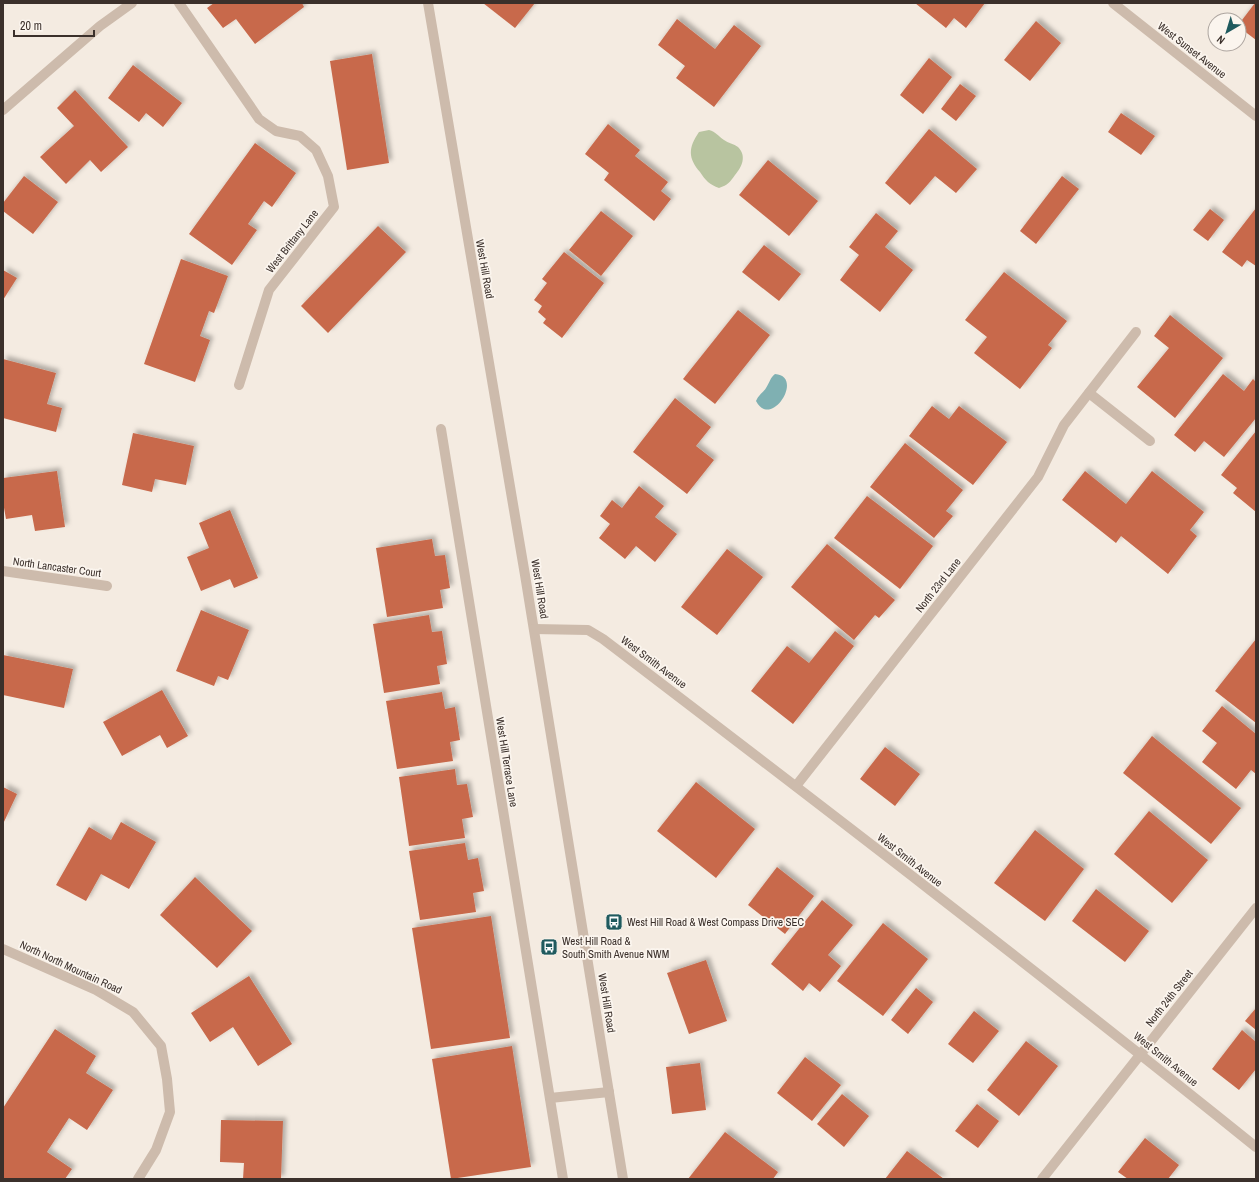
<svg xmlns="http://www.w3.org/2000/svg" width="1259" height="1182" font-family="'Archivo Narrow',sans-serif">
  <style>
    .green { fill: #b8c4a0 }
    .water { fill: #7fb0b2 }
    .building { fill: #c8694b; filter: url(#shadow) }
    .lines { fill: none; stroke-linecap: round; stroke-linejoin: round }
    .minor { stroke: #cdbbac; stroke-width: 10 }
    .labels { text-anchor: middle; dominant-baseline: central; stroke-width: 3.5; stroke-linejoin: round; paint-order: stroke }
    .street-label { font-size: 11px; fill: #3b302b; stroke: #fbf5ee }
    .poi-label { font-size: 11px; fill: #3b302b; stroke: #fbf5ee; text-anchor: start }
  </style>
  <defs>
    <filter id="shadow"><feDropShadow dx="3.5" dy="-3.5" stdDeviation="2" flood-color="#0004"/></filter>
  </defs>
  <rect width="100%" height="100%" fill="#f4ebe1"/>
  <!-- green -->
  <path class="green" d="M 709,130 C 716,132 718,136 724,140 C 728,143 734,144 738,147 C 747,156 742,167 735,175 C 730,182 728,185 719,188 C 710,185 705,180 700,172 C 688,158 688,148 699,132 Z"/>
  <!-- water -->
  <path class="water" d="M 775,374 C 805,376 771,430 756,401 C 759,394 763,393 766,388 C 770,382 770,378 775,374 Z"/>
  <!-- building -->
  <g class="building">
    <path d="M 214,3 L 302,3 L 304,7 L 255,44 L 236,19 L 223,28 L 207,8 Z"/>
    <path d="M 483,3 L 535,3 L 515,28 Z"/>
    <path d="M 915,3 L 985,3 L 966,28 L 954,18 L 946,28 Z"/>
    <path d="M 1255,3 L 1256,3 L 1256,40 L 1239,27 L 1239,24 Z"/>
    <path d="M 677,19 L 715,49 L 734,25 L 761,46 L 714,107 L 676,78 L 685,66 L 658,45 Z"/>
    <path d="M 1036,21 L 1061,43 L 1030,81 L 1004,60 Z"/>
    <path d="M 372,54 L 389,163 L 347,170 L 330,61 Z"/>
    <path d="M 929,58 L 952,77 L 923,114 L 900,95 Z"/>
    <path d="M 133,65 L 182,103 L 163,127 L 146,113 L 139,122 L 108,98 Z"/>
    <path d="M 960,84 L 976,96 L 956,121 L 941,109 Z"/>
    <path d="M 75,90 L 128,147 L 101,172 L 90,160 L 66,184 L 40,157 L 74,126 L 57,108 Z"/>
    <path d="M 1121,113 L 1155,136 L 1141,155 L 1108,132 Z"/>
    <path d="M 608,124 L 640,150 L 635,156 L 668,182 L 661,191 L 671,199 L 654,221 L 604,180 L 609,173 L 585,154 Z"/>
    <path d="M 929,129 L 977,169 L 956,193 L 935,176 L 910,205 L 885,183 Z"/>
    <path d="M 255,143 L 296,173 L 272,207 L 264,201 L 248,224 L 257,230 L 232,265 L 189,234 Z"/>
    <path d="M 768,160 L 818,201 L 789,236 L 739,195 Z"/>
    <path d="M 24,176 L 58,202 L 33,234 L 3,211 L 3,203 Z"/>
    <path d="M 1062,176 L 1079,189 L 1036,244 L 1020,231 Z"/>
    <path d="M 1256,208 L 1256,266 L 1247,260 L 1242,267 L 1222,252 Z"/>
    <path d="M 1210,209 L 1224,220 L 1208,241 L 1193,230 Z"/>
    <path d="M 601,211 L 633,236 L 601,276 L 569,250 Z"/>
    <path d="M 876,213 L 898,231 L 885,247 L 913,270 L 880,312 L 840,280 L 859,255 L 849,247 Z"/>
    <path d="M 378,226 L 406,252 L 328,333 L 301,306 Z"/>
    <path d="M 764,245 L 801,274 L 779,301 L 742,272 Z"/>
    <path d="M 564,252 L 604,283 L 562,338 L 543,323 L 546,319 L 538,312 L 542,306 L 534,300 L 547,283 L 542,279 Z"/>
    <path d="M 181,259 L 228,276 L 214,313 L 209,311 L 200,336 L 210,340 L 195,382 L 144,364 Z"/>
    <path d="M 3,270 L 17,278 L 3,300 Z"/>
    <path d="M 1004,272 L 1067,321 L 1048,345 L 1052,348 L 1020,389 L 974,353 L 987,337 L 965,320 Z"/>
    <path d="M 738,310 L 770,335 L 715,404 L 683,379 Z"/>
    <path d="M 1170,315 L 1223,358 L 1175,418 L 1137,387 L 1169,348 L 1154,336 Z"/>
    <path d="M 3,359 L 56,373 L 47,404 L 62,408 L 56,432 L 3,418 Z"/>
    <path d="M 1223,374 L 1244,391 L 1253,379 L 1256,382 L 1256,418 L 1224,457 L 1204,441 L 1195,452 L 1174,435 Z"/>
    <path d="M 675,398 L 711,427 L 696,446 L 714,460 L 687,494 L 633,452 Z"/>
    <path d="M 932,406 L 949,419 L 959,406 L 1007,442 L 973,485 L 909,436 Z"/>
    <path d="M 1256,431 L 1256,512 L 1233,493 L 1237,488 L 1221,475 Z"/>
    <path d="M 133,433 L 194,446 L 186,485 L 155,479 L 152,492 L 122,485 Z"/>
    <path d="M 905,443 L 963,490 L 946,511 L 953,516 L 934,538 L 870,487 Z"/>
    <path d="M 57,471 L 65,527 L 35,531 L 32,515 L 6,519 L 3,502 L 3,478 Z"/>
    <path d="M 1085,471 L 1126,504 L 1152,471 L 1204,512 L 1190,530 L 1197,536 L 1168,574 L 1121,536 L 1116,543 L 1062,500 Z"/>
    <path d="M 639,486 L 664,506 L 655,517 L 677,534 L 655,562 L 636,546 L 625,559 L 599,538 L 610,524 L 600,516 L 612,500 L 622,508 Z"/>
    <path d="M 867,496 L 933,546 L 900,589 L 834,538 Z"/>
    <path d="M 230,510 L 258,578 L 234,588 L 230,579 L 201,591 L 187,557 L 209,548 L 199,523 Z"/>
    <path d="M 432,539 L 435,556 L 445,555 L 450,588 L 440,590 L 443,608 L 387,617 L 376,548 Z"/>
    <path d="M 827,544 L 895,600 L 879,618 L 875,615 L 854,640 L 791,587 Z"/>
    <path d="M 727,549 L 763,577 L 717,635 L 681,607 Z"/>
    <path d="M 201,610 L 249,630 L 228,680 L 218,676 L 214,686 L 176,671 Z"/>
    <path d="M 429,615 L 432,632 L 442,631 L 447,664 L 437,666 L 440,684 L 384,693 L 373,624 Z"/>
    <path d="M 835,631 L 854,646 L 793,724 L 751,691 L 787,646 L 809,663 Z"/>
    <path d="M 1256,639 L 1256,723 L 1215,691 Z"/>
    <path d="M 3,655 L 73,669 L 64,708 L 3,695 Z"/>
    <path d="M 162,690 L 188,736 L 167,748 L 160,735 L 122,756 L 103,722 Z"/>
    <path d="M 442,692 L 445,709 L 455,707 L 460,740 L 450,742 L 453,761 L 397,769 L 386,701 Z"/>
    <path d="M 1222,706 L 1256,734 L 1256,774 L 1251,770 L 1236,789 L 1202,762 L 1217,743 L 1202,731 Z"/>
    <path d="M 1152,736 L 1241,808 L 1211,844 L 1123,773 Z"/>
    <path d="M 885,747 L 920,774 L 895,806 L 860,779 Z"/>
    <path d="M 455,769 L 457,785 L 467,784 L 473,817 L 462,819 L 465,838 L 409,846 L 399,777 Z"/>
    <path d="M 696,782 L 755,829 L 716,878 L 657,831 Z"/>
    <path d="M 3,787 L 17,794 L 3,824 Z"/>
    <path d="M 1149,811 L 1208,860 L 1172,903 L 1114,854 Z"/>
    <path d="M 121,822 L 156,842 L 129,889 L 101,874 L 86,901 L 56,885 L 89,827 L 111,840 Z"/>
    <path d="M 1035,830 L 1084,869 L 1045,921 L 994,883 Z"/>
    <path d="M 465,843 L 468,860 L 478,858 L 484,891 L 473,893 L 476,912 L 420,920 L 409,851 Z"/>
    <path d="M 777,867 L 814,896 L 785,934 L 748,905 Z"/>
    <path d="M 195,877 L 252,931 L 217,968 L 160,915 Z"/>
    <path d="M 1096,889 L 1149,931 L 1125,962 L 1072,921 Z"/>
    <path d="M 822,900 L 853,925 L 828,955 L 841,966 L 820,992 L 809,983 L 803,991 L 771,964 Z"/>
    <path d="M 491,916 L 510,1038 L 431,1049 L 412,928 Z"/>
    <path d="M 883,923 L 928,959 L 883,1016 L 837,981 Z"/>
    <path d="M 706,960 L 727,1021 L 689,1034 L 667,973 Z"/>
    <path d="M 249,976 L 292,1044 L 258,1066 L 233,1027 L 210,1042 L 191,1013 Z"/>
    <path d="M 916,988 L 933,1002 L 908,1034 L 891,1020 Z"/>
    <path d="M 1256,1008 L 1256,1030 L 1245,1021 Z"/>
    <path d="M 974,1011 L 999,1031 L 973,1063 L 948,1044 Z"/>
    <path d="M 55,1029 L 96,1056 L 86,1073 L 113,1090 L 87,1130 L 69,1118 L 47,1152 L 72,1169 L 65,1179 L 3,1179 L 3,1108 Z"/>
    <path d="M 1242,1030 L 1256,1042 L 1256,1069 L 1239,1090 L 1212,1069 Z"/>
    <path d="M 1026,1041 L 1058,1066 L 1019,1116 L 987,1090 Z"/>
    <path d="M 512,1046 L 531,1167 L 451,1179 L 432,1059 Z"/>
    <path d="M 805,1057 L 841,1085 L 812,1121 L 777,1093 Z"/>
    <path d="M 700,1063 L 706,1110 L 672,1114 L 666,1067 Z"/>
    <path d="M 842,1094 L 869,1116 L 844,1147 L 817,1124 Z"/>
    <path d="M 977,1104 L 999,1121 L 978,1148 L 955,1131 Z"/>
    <path d="M 221,1120 L 283,1121 L 281,1179 L 243,1179 L 244,1163 L 220,1162 Z"/>
    <path d="M 725,1132 L 778,1172 L 773,1179 L 688,1179 Z"/>
    <path d="M 1145,1138 L 1179,1165 L 1168,1179 L 1128,1179 L 1118,1172 Z"/>
    <path d="M 907,1151 L 944,1179 L 885,1179 Z"/>
  </g>
  <g class="lines">
    <!-- minor -->
    <g class="minor">
      <path d="M 179,3 L 259,119 L 276,131 L 300,136 L 316,150 L 328,176 L 334,207 L 269,290 L 239,385"/>
      <path d="M 428,3 L 525,575 L 623,1179"/>
      <path d="M 1113,3 L 1256,116"/>
      <path d="M 3,110 L 100,26 L 132,3"/>
      <path d="M 1089,393 L 1150,441"/>
      <path d="M 441,429 L 563,1179"/>
      <path d="M 3,571 L 107,586"/>
      <path d="M 534,629 L 588,630 L 603,639 C 822,806 1041,974 1256,1147"/>
      <path d="M 796,786 L 1038,477 L 1064,425 L 1136,332"/>
      <path d="M 3,949 L 96,990 L 133,1012 L 161,1046 L 167,1079 L 170,1112 L 156,1150 L 138,1179"/>
      <path d="M 550,1098 L 609,1092"/>
      <path d="M 1042,1179 L 1256,908"/>
    </g>
  </g>
  <!-- icons -->
  <defs>
    <g id="bus-square" transform="scale(0.9)"><rect x="-9" y="-9" width="18" height="18" rx="4" fill="#1f5a5e" stroke="#fbf5ee"/><path d="M-5-6H5V4H4V6H2V4H-2V6H-4V4H-5ZM-3.5-4V0h7V-4ZM-3.5 1.2v1.5H-2V1.2ZM2 1.2v1.5H3.5V1.2Z" fill="#fff"/></g>
  </defs>
  <g fill-rule="evenodd">
    <use href="#bus-square" x="614" y="922"/>
    <use href="#bus-square" x="549" y="947"/>
  </g>
  <g class="labels">
    <!-- street labels -->
    <g class="street-label">
      <text transform="translate(1192 50) rotate(38)">West Sunset Avenue</text>
      <text transform="translate(292 241) rotate(-52)">West Brittany Lane</text>
      <text transform="translate(485 269) rotate(80)">West Hill Road</text>
      <text transform="translate(57 567) rotate(8)">North Lancaster Court</text>
      <text transform="translate(938 585) rotate(-52)">North 23rd Lane</text>
      <text transform="translate(540 589) rotate(81)">West Hill Road</text>
      <text transform="translate(654 662) rotate(37)">West Smith Avenue</text>
      <text transform="translate(507 762) rotate(81)">West Hill Terrace Lane</text>
      <text transform="translate(910 860) rotate(38)">West Smith Avenue</text>
      <text transform="translate(71 967) rotate(25)">North North Mountain Road</text>
      <text transform="translate(1169 998) rotate(-52)">North 24th Street</text>
      <text transform="translate(607 1003) rotate(81)">West Hill Road</text>
      <text transform="translate(1166 1059) rotate(39)">West Smith Avenue</text>
    </g>
    <!-- poi labels -->
    <g class="poi-label">
      <text x="627" y="922">West Hill Road &amp; West Compass Drive SEC</text>
      <text x="562" y="941">West Hill Road &amp;<tspan x="562" dy="13">South Smith Avenue NWM</tspan></text>
    </g>
  </g>
  <!-- border -->
  <rect width="1259" height="1182" fill="none" stroke="#3b302b" stroke-width="8"/>
  <!-- north arrow -->
  <g transform="translate(1227 32) rotate(218)"><circle r="19" fill="#fbf5ee" stroke="#aea6a0"/>
  <path d="M0-3L7 15L0 10L-7 15Z" fill="#1f5a5e"/>
  <text y="-6" font-size="11" font-weight="bold" text-anchor="middle" fill="#3b302b">N</text>
  </g>
  <!-- scale -->
  <path d="M14 30v6h80v-6" fill="none" stroke="#3b302b" stroke-width="2"/>
  <text x="20" y="30" font-size="12" fill="#3b302b" stroke="#fbf5ee" stroke-width="3" paint-order="stroke">20 m</text>
</svg>
